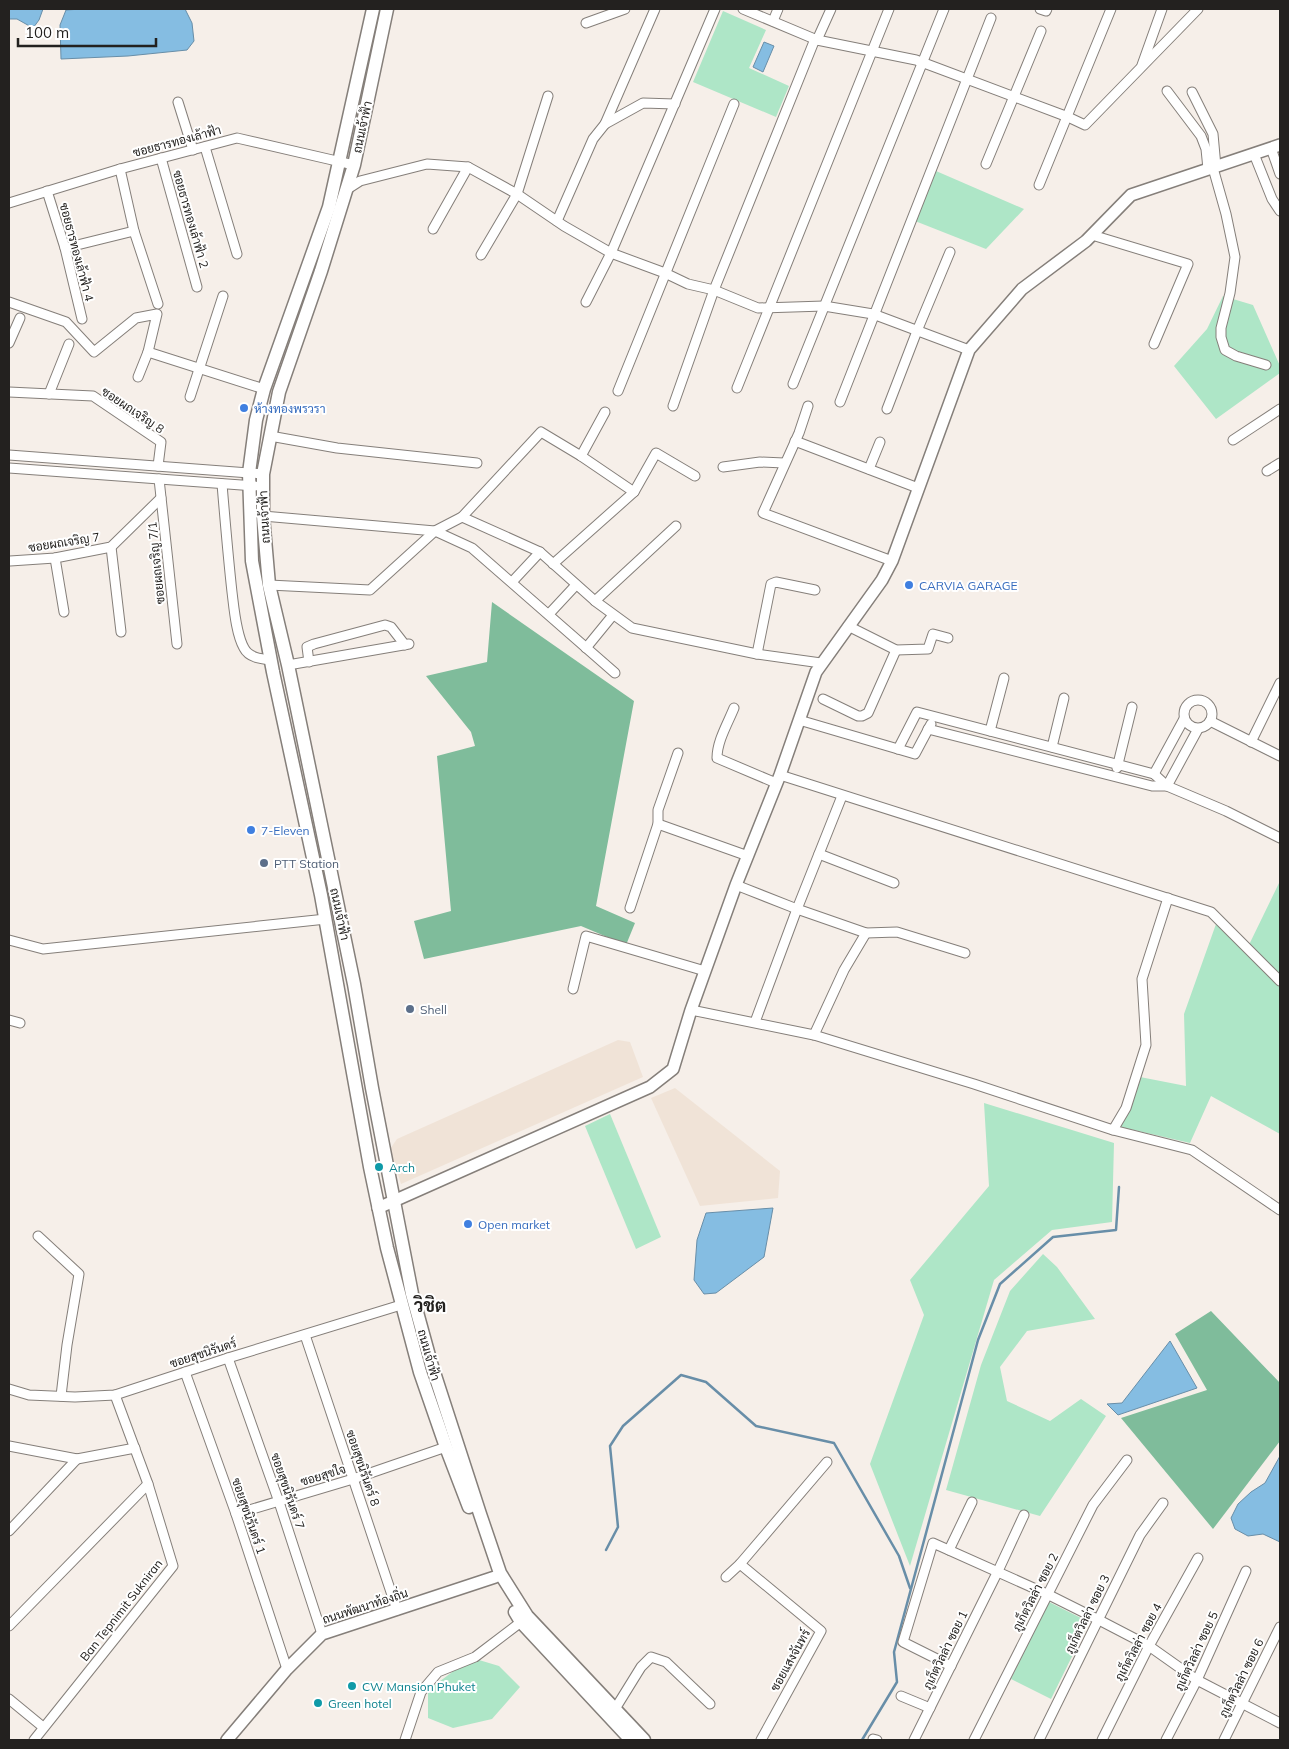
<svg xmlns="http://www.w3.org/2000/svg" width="1289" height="1749" font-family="Mulish,Sarabun,sans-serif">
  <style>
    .built { fill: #f0e3d7 }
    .green { fill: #aee6c7 }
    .forest { fill: #7fbc9b }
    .water { fill: #85bde2; stroke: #688ea8 }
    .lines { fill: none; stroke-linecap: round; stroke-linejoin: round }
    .stream { stroke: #688ea8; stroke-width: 2.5 }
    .minor-casing { stroke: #857f7a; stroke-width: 11 }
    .tertiary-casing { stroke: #857f7a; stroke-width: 14 }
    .secondary-casing { stroke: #857f7a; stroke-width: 15 }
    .minor { stroke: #fff; stroke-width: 9 }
    .tertiary { stroke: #fff; stroke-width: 11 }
    .secondary { stroke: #fff; stroke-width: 12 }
    .shop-dot { fill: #3f7fe0; stroke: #fff; stroke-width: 2 }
    .service-dot { fill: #5c6f8a; stroke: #fff; stroke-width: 2 }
    .culture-dot { fill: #0f9aa8; stroke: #fff; stroke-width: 2 }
    .labels { text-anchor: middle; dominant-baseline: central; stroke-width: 4; stroke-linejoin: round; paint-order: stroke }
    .street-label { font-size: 12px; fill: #23211f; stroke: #fff }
    .shop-label { font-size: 12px; fill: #366cbe; stroke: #fff; text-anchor: start }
    .service-label { font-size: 12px; fill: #4e5e75; stroke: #fff; text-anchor: start }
    .culture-label { font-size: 12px; fill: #0d838f; stroke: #fff; text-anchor: start }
    .district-label { font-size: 18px; font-weight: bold; fill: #23211f; stroke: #fff }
  </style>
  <rect width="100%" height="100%" fill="#f6efe9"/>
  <!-- built -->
  <g class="built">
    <path d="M 618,1040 L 630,1042 L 643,1077 L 401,1184 L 390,1149 L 397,1139 Z"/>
    <path d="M 675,1088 L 780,1171 L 778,1198 L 700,1206 L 651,1098 Z"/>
  </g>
  <!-- green -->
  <g class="green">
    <path d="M 723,11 L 766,30 L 749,68 L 789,86 L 776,117 L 693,82 Z"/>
    <path d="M 936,171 L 1024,209 L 986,249 L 915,221 Z"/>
    <path d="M 1223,296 L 1253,305 L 1280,366 L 1280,373 L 1216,419 L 1174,366 L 1207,329 Z"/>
    <path d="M 1280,881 L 1280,1134 L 1211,1096 L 1190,1143 L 1121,1127 L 1140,1077 L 1186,1086 L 1184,1014 L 1216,924 L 1245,953 Z"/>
    <path d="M 984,1103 L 1114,1143 L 1112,1222 L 1052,1230 L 994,1280 L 910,1566 L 870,1464 L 924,1315 L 910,1280 L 989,1186 Z"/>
    <path d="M 610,1114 L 661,1237 L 636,1249 L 585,1126 Z"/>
    <path d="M 1043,1254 L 1057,1267 L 1095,1319 L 1027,1331 L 1000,1367 L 1007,1401 L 1050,1421 L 1081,1399 L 1106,1416 L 1040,1516 L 946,1490 L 981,1365 L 1010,1291 Z"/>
    <path d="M 1049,1602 L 1089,1622 L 1051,1699 L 1011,1679 Z"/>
    <path d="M 479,1660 L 499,1666 L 520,1687 L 492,1719 L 453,1728 L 428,1718 L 428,1690 L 459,1667 Z"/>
  </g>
  <!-- forest -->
  <g class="forest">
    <path d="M 492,602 L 634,701 L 596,906 L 635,923 L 626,945 L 581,926 L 424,959 L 414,921 L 451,911 L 437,756 L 475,746 L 471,732 L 426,676 L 487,662 Z"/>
    <path d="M 1211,1311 L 1280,1383 L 1280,1441 L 1213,1529 L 1121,1418 L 1207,1390 L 1175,1334 Z"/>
  </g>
  <!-- water -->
  <g class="water">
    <path d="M 9,9 L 43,9 L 39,20 L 33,28 L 17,19 L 9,19 Z"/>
    <path d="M 82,9 L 185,9 L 192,23 L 194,41 L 187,50 L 128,56 L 61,59 L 60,25 L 66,10 Z"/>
    <path d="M 764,42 L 774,46 L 763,72 L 753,67 Z"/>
    <path d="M 773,1208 L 764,1257 L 716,1293 L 704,1294 L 694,1280 L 697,1240 L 706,1213 Z"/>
    <path d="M 1170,1341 L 1197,1388 L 1118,1415 L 1107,1404 L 1122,1403 Z"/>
    <path d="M 1280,1456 L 1280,1542 L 1263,1534 L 1248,1536 L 1235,1529 L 1231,1518 L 1238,1504 L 1251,1492 L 1265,1483 Z"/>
  </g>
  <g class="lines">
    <!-- stream -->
    <g class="stream">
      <path d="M 606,1550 L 618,1527 L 610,1446 L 623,1426 L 681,1375 L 706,1382 L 756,1426 L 834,1443 L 899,1556 L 910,1588"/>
      <path d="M 862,1740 L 897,1682 L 894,1652 L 978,1340 L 1000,1284 L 1053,1237 L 1116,1230 L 1119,1187"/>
    </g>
    <!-- minor casing -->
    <g class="minor-casing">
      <g id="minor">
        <path d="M 743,9 L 817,40 L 916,60 L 1068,117 L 1085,125 L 1198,9"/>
        <path d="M 1040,9 L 1046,11 L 1047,9"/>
        <path d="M 773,21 L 778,9"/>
        <path d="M 586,23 L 625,9"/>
        <path d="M 817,40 L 831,9"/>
        <path d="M 1142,65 L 1162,9"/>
        <path d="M 1167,91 L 1201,136 L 1206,149 L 1208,169"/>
        <path d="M 1192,92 L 1213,134 L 1216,167"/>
        <path d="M 178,102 L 193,150"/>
        <path d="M 605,124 L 643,103 L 675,104"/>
        <path d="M 205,147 L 237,254"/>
        <path d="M 1271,148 L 1280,174"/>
        <path d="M 1254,154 L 1272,199 L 1280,211"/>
        <path d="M 161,158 L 197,287"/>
        <path d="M 986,164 L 1041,31"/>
        <path d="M 1213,168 L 1226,214 L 1235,257 L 1230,293 L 1221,328 L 1221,337 L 1225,350 L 1236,356 L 1266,365"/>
        <path d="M 120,169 L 134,231 L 158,304"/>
        <path d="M 1039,185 L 1111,9"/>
        <path d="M 346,190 L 360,181 L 427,164 L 468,167 L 517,194 L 564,226 L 611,253 L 665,273 L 688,284 L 714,290 L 758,308 L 824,306 L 873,314 L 969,350"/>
        <path d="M 47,191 L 65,248 L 82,319"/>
        <path d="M 9,203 L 120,169 L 237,138 L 354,165"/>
        <path d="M 557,221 L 593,139 L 605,124 L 655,9"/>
        <path d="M 433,229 L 468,167"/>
        <path d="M 1092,235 L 1188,264 L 1154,344"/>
        <path d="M 65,248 L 134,231"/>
        <path d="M 481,255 L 517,194 L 548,96"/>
        <path d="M 9,302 L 66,322 L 94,352 L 136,318 L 157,314 L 148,352 L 138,377"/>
        <path d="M 586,302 L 611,253 L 715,9"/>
        <path d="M 9,343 L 20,318"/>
        <path d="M 148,352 L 264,389"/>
        <path d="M 793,384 L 944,9"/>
        <path d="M 737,388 L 889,9"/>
        <path d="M 618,391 L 734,104"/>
        <path d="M 9,392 L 93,396 L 161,442 L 158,466"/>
        <path d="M 49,394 L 69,344"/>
        <path d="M 190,397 L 223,296"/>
        <path d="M 840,402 L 991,18"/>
        <path d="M 673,406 L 714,290 L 815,39"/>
        <path d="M 808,406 L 799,433 L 763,513 L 892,561"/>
        <path d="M 887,409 L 917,331 L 950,252"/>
        <path d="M 270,436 L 337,448 L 477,463"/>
        <path d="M 1233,440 L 1280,409"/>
        <path d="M 795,441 L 918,488"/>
        <path d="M 9,455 L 263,474"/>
        <path d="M 581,456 L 605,412"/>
        <path d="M 723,467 L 760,462 L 784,463"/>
        <path d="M 9,468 L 255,486"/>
        <path d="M 869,469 L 880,442"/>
        <path d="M 1267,471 L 1280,463"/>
        <path d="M 159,479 L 177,644"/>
        <path d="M 222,484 C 225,520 228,556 232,592 C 234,608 236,634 244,648 C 249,658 262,659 271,660"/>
        <path d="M 263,516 L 435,531 L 472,548 L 615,673"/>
        <path d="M 462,517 L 540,552 L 595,601 L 632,628 L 757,654 L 821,663"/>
        <path d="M 111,547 L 121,632"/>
        <path d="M 55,558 L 64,612"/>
        <path d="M 10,561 L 55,558 L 111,547 L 161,498"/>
        <path d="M 553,564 L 634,492 L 656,453 L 695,476"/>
        <path d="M 512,582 L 540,552"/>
        <path d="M 269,585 L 370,590 L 435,531 L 462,517 L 541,432 L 581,456 L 634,492"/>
        <path d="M 595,601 L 676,526"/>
        <path d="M 549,614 L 576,585"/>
        <path d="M 848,626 L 896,650 L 928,649 L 933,634 L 948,638"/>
        <path d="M 586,648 L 613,615"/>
        <path d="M 757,654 L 771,584 L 776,582 L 815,590"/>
        <path d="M 309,662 L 307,647 L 314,644 L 385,625 L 391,627 L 405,645"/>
        <path d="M 288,665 L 409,644"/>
        <path d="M 823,699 L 858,716 L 862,716 L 868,713 L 896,650"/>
        <circle cx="1198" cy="714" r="14"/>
        <path d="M 734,708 C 728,723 717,741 717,758 L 776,783"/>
        <path d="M 799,720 L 915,754 L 931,724"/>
        <path d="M 1210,721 L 1280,756"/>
        <path d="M 928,729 L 1152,786 L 1167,786 L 1198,729"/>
        <path d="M 990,731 L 1004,678"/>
        <path d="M 1251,742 L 1280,683"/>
        <path d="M 1052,747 L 1064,698"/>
        <path d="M 898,749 L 917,712 L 1154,774 L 1167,786 L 1226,811 L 1280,838"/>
        <path d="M 1117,768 L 1132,707"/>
        <path d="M 1154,774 L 1184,719"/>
        <path d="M 780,775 L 1211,912 L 1280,981"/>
        <path d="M 658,824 L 748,856"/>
        <path d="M 819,854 L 894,883"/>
        <path d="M 736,885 L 797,909 L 866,933 L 897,932 L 965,953"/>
        <path d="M 630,908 L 658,824 L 658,810 L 678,753"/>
        <path d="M 9,940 L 43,949 L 326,919"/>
        <path d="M 573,989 L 586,936 L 705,971"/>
        <path d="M 691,1010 L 814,1035 L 974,1084 L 1113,1130 L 1192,1150 L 1280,1210"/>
        <path d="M 9,1020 L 20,1023"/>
        <path d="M 755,1022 L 797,909 L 842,796"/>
        <path d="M 814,1035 L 844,970 L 866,933"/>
        <path d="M 1113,1130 L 1126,1108 L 1146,1045 L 1142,979 L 1168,898"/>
        <path d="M 38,1236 L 79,1274 L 67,1345 L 61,1396"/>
        <path d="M 305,1335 L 397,1610"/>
        <path d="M 228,1358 L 279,1502 L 322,1634"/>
        <path d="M 185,1372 L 236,1514 L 287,1669"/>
        <path d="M 9,1389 L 29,1395 L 75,1397 L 115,1395 L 228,1358 L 401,1305"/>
        <path d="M 9,1446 L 77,1459 L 135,1448"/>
        <path d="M 236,1514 L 353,1479 L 446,1447"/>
        <path d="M 9,1531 L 77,1459"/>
        <path d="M 949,1550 L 972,1502"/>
        <path d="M 740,1564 L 821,1631 L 761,1740"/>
        <path d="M 726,1577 L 740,1564 L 827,1462"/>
        <path d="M 9,1626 L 148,1484"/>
        <path d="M 951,1666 L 903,1642 L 933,1543 L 1047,1594 L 1099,1620 L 1149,1646 L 1197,1680 L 1280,1723"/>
        <path d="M 901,1696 L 930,1708"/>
        <path d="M 9,1699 L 43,1727"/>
        <path d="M 615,1709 L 641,1667 L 651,1657 L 666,1662 L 710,1704"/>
        <path d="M 873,1739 L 877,1740"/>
        <path d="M 34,1740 L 173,1566 L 148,1484 L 115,1395"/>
        <path d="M 405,1740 L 421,1692 L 438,1672 L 475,1657 L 521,1622"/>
        <path d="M 914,1740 L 998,1571 L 1024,1515"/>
        <path d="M 974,1740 L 1093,1505 L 1127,1460"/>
        <path d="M 1039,1740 L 1140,1535 L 1163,1503"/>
        <path d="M 1102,1740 L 1149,1646 L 1198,1558"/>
        <path d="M 1166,1740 L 1197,1680 L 1246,1571"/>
        <path d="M 1224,1740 L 1280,1627"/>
      </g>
    </g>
    <!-- tertiary casing -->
    <g class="tertiary-casing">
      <g id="tertiary">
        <path d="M 378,1208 L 650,1087 L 673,1069 L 691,1010 L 736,885 L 780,775 L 816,672 L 882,580 L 892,561 L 969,350 L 1022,289 L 1086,241 L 1131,195 L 1280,145"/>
        <path d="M 227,1740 L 287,1669 L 322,1634 L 495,1577"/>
      </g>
    </g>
    <!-- secondary casing -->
    <g class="secondary-casing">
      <g id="secondary">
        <path d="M 373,9 L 329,207 L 264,389 L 256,420 L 249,473 L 252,561 L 273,672 L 321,895 L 370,1167 L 387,1248 L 420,1372 L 446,1447 L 469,1507"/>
        <path d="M 387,9 L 354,165 L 321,271 L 279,392 L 263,474 L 263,516 L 269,585 L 288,665 L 354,984 L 372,1088 L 412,1294 L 431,1363 L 480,1514 L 500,1573 L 527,1616 L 644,1740"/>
        <path d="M 515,1612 L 521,1622 L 631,1740"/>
      </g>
    </g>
    <!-- minor -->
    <use href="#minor" class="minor"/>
    <!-- tertiary -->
    <use href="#tertiary" class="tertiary"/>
    <!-- secondary -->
    <use href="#secondary" class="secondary"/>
  </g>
  <!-- markers -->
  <g class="shop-dot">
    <circle cx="244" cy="408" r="5"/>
    <circle cx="909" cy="585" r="5"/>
    <circle cx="251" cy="830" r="5"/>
    <circle cx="468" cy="1224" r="5"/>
  </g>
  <g class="service-dot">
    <circle cx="264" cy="863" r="5"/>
    <circle cx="410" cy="1009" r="5"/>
  </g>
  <g class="culture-dot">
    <circle cx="379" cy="1167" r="5"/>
    <circle cx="352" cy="1686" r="5"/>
    <circle cx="318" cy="1703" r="5"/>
  </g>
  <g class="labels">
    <!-- street labels -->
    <g class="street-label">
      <text transform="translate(362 127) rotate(-78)">ถนนเจ้าฟ้า</text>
      <text transform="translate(177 141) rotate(-15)">ซอยธารทองเล้าฟ้า</text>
      <text transform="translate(191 219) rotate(74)">ซอยธารทองเล้าฟ้า 2</text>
      <text transform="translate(77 252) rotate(75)">ซอยธารทองเล้าฟ้า 4</text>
      <text transform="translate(133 410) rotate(34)">ซอยผถเจริญ 8</text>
      <text transform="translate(264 517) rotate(-93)">ถนนเจ้าฟ้า</text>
      <text transform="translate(64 542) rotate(-9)">ซอยผถเจริญ 7</text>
      <text transform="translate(156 563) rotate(-96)">ซอยผถเจริญ 7/1</text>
      <text transform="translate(340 914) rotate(78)">ถนนเจ้าฟ้า</text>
      <text transform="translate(203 1353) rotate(-18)">ซอยสุขนิรันดร์</text>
      <text transform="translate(429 1355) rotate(74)">ถนนเจ้าฟ้า</text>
      <text transform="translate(363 1468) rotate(71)">ซอยสุขนิรันดร์ 8</text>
      <text transform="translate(323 1475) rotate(-17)">ซอยสุขใจ</text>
      <text transform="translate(288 1491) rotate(71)">ซอยสุขนิรันดร์ 7</text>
      <text transform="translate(249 1516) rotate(71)">ซอยสุขนิรันดร์ 1</text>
      <text transform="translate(1035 1592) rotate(-63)">ภูเก็ตวิลล่า ซอย 2</text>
      <text transform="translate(365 1606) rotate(-18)">ถนนพัฒนาท้องถิ่น</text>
      <text transform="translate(121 1610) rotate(-52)">Ban Tepnimit Sukniran</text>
      <text transform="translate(1087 1614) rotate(-64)">ภูเก็ตวิลล่า ซอย 3</text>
      <text transform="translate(1138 1642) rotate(-62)">ภูเก็ตวิลล่า ซอย 4</text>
      <text transform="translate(945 1650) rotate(-64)">ภูเก็ตวิลล่า ซอย 1</text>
      <text transform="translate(1196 1651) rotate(-65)">ภูเก็ตวิลล่า ซอย 5</text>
      <text transform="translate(790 1660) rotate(-61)">ซอยแสงจันทร์</text>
      <text transform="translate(1241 1678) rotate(-64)">ภูเก็ตวิลล่า ซอย 6</text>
    </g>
    <!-- shop labels -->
    <g class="shop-label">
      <text x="254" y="408">ห้างทองพรวรา</text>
      <text x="919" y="585">CARVIA GARAGE</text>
      <text x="261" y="830">7-Eleven</text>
      <text x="478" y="1224">Open market</text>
    </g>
    <!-- service labels -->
    <g class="service-label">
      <text x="274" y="863">PTT Station</text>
      <text x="420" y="1009">Shell</text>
    </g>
    <!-- culture labels -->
    <g class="culture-label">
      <text x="389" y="1167">Arch</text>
      <text x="362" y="1686">CW Mansion Phuket</text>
      <text x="328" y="1703">Green hotel</text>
    </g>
    <!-- district labels -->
    <g class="district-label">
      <text x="430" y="1305">วิชิต</text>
    </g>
  </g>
  <!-- border -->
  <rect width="1289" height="1749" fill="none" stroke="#23211f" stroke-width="20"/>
  <!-- scale -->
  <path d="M18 38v8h138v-8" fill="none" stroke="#23211f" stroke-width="2.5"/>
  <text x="25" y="38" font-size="15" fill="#23211f" stroke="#ffffff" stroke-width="4" paint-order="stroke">100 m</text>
</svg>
